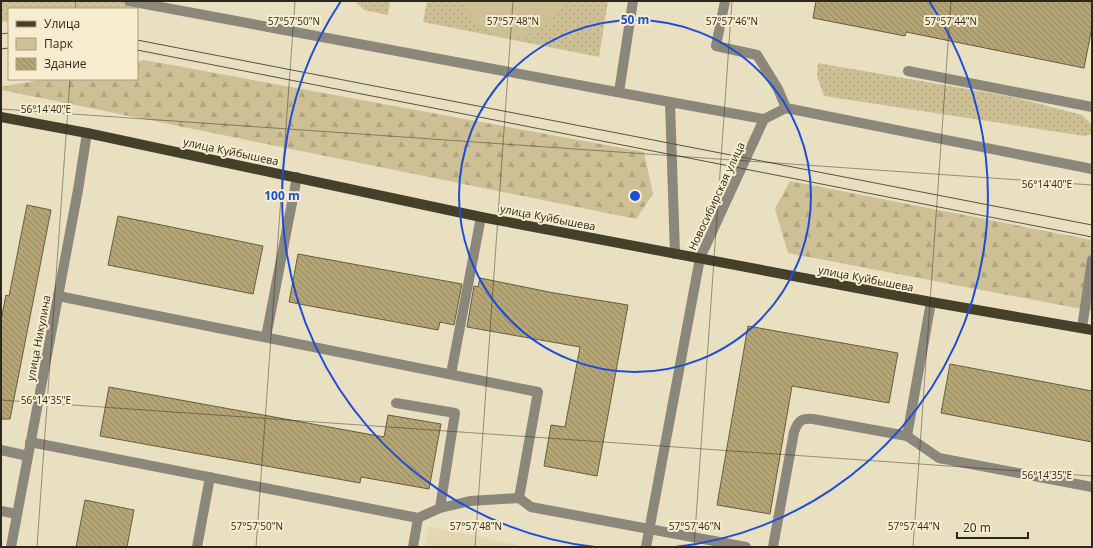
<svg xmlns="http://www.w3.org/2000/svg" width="1093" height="548" font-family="'Open Sans',sans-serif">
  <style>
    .built { fill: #e3d7b1 }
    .grass { fill: url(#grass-dots) }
    .forest { fill: url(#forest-firs) }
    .park { fill: #cdc095 }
    .building { fill: url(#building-back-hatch); stroke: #665e43 }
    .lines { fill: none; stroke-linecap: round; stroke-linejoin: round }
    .minor { stroke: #8b877a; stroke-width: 10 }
    .major { stroke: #46402a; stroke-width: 10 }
    .tram { stroke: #585343; stroke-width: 1 }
    .ticks { fill: none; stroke: #2c281d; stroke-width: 1; stroke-opacity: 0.45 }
    .ring { fill: none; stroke: #1d4ed8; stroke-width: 2 }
    .labels { text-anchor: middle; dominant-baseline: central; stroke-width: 4; stroke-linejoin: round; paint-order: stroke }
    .street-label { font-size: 11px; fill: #2c281d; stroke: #f7edce }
    .ticks-label { font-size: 10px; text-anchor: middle; fill: #2c281d; stroke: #f7edce; stroke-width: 4; stroke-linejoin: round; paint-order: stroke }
    .centre { fill: #1d4ed8; stroke: #f7edce; stroke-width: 2 }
    .ring-label { font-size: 12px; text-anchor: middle; font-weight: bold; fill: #1d4ed8; stroke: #f7edce; stroke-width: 4; stroke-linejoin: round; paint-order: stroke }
  </style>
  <defs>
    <pattern id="grass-dots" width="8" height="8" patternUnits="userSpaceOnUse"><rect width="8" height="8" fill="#cdc095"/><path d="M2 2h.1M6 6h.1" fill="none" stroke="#b0a580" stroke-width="1.8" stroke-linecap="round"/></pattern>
    <pattern id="forest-firs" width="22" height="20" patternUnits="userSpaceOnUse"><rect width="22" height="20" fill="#cdc095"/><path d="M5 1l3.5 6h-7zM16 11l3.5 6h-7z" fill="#b0a580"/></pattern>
    <pattern id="building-back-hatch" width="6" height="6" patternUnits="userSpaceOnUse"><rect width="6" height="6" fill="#b5a573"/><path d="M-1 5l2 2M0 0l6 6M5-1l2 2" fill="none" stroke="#93865e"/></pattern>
  </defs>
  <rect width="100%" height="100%" fill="#e9e0c2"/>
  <!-- built -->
  <path class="built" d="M 429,527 L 505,542 L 528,547 L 425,547 Z"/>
  <!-- grass -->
  <g class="grass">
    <path d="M 1,1 L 140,1 L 137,16 L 137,9 L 9,9 L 9,21 L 1,22 Z"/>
    <path d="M 354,1 L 390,1 L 388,15 L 364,10 Z"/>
    <path d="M 427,1 L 608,1 L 599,57 L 423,22 Z"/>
    <path d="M 818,63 L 1013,97 L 1082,115 L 1092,125 L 1092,134 L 1084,136 L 824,96 L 817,77 Z"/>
  </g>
  <!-- forest -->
  <g class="forest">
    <path d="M 144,60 L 644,152 L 653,194 L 636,219 L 1,90 L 1,87 L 45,79 L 137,79 L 137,62 Z"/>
    <path d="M 790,181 L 1092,240 L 1092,311 L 788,253 L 775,209 Z"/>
  </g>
  <!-- park -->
  <path class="park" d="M 463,1 L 563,1 C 561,7 558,12 554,17 C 531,50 474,39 463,1 Z"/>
  <!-- building -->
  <g class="building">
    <path d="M 816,1 L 1092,1 L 1092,27 L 1084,68 L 906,32 L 905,36 L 813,18 Z"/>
    <path d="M 27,205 L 51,210 L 10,419 L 1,419 L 1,320 L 6,295 L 9,296 Z"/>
    <path d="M 118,216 L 263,246 L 253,294 L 108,265 Z"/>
    <path d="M 298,254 L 462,284 L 454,325 L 440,322 L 438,330 L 289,302 Z"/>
    <path d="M 480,278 L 554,293 L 628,305 L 597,476 L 544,466 L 551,425 L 565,427 L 580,347 L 467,327 L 474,286 L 478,287 Z"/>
    <path d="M 748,326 L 898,353 L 889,403 L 792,386 L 770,514 L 717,505 Z"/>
    <path d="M 950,364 L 1092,391 L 1092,442 L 941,413 Z"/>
    <path d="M 109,387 L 384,437 L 388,415 L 441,424 L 429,489 L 361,477 L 360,483 L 100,436 Z"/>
    <path d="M 85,500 L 134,510 L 127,547 L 76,547 Z"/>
  </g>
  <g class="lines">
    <!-- minor -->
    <g class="minor">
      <path d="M 129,1 L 670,102"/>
      <path d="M 908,71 L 1092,107"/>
      <path d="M 619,92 L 633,1"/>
      <path d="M 786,108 L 1092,169"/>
      <path d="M 675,254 L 670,102 L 764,119"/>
      <path d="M 58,296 L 538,392 L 519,498 L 531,507 L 746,547"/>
      <path d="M 1082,328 L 1092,260"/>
      <path d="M 266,337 L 297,177"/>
      <path d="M 451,374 L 481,217"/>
      <path d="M 396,403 L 455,413 L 440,508"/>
      <path d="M 907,436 L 931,302"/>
      <path d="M 30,442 L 418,518 L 440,508 L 470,501 L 519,498"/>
      <path d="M 1,450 L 28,456"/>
      <path d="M 1,511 L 17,514"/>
      <path d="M 11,547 L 78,190 L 87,133"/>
      <path d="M 197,547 L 210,477"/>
      <path d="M 413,547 L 418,518"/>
      <path d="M 646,547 L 700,258 L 764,119 L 786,108 L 778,89 L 757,55 L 716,46 L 725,1"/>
      <path d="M 773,547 L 794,432 C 798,421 801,418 813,419 L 907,436 L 939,458 L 1092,487"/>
    </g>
    <!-- major -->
    <path class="major" d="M 1,117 L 87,133 L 481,217 L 931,302 L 1092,330"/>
    <!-- tram -->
    <g class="tram">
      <path d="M 1,34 L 9,33"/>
      <path d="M 137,40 L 1092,225"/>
      <path d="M 1,49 L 9,48"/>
      <path d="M 137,50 L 1092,237"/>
    </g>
  </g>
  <!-- ticks -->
  <path class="ticks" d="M 75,9 L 76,1M 1,109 L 1092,185M 1,400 L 1092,476M 37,547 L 70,79M 256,547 L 295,1M 475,547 L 513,1M 694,547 L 732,1M 913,547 L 951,1"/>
  <!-- distance rings -->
  <g class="ring">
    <circle cx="635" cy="196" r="176"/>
    <path d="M595 547A353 353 0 0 1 341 1M929 1A353 353 0 0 1 675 547"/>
  </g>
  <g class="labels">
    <!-- street labels -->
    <g class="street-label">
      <text transform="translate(231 151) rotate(12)">улица Куйбышева</text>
      <text transform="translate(716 196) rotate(-65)">Новосибирская улица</text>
      <text transform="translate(548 217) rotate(11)">улица Куйбышева</text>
      <text transform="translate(866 278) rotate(11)">улица Куйбышева</text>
      <text transform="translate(38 338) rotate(-79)">улица Никулина</text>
    </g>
  </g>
  <g class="ticks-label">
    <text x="294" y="25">57°57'50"N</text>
    <text x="513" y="25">57°57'48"N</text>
    <text x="732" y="25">57°57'46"N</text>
    <text x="951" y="25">57°57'44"N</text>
    <text x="46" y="113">56°14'40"E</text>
    <text x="1047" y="188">56°14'40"E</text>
    <text x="46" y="404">56°14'35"E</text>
    <text x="1047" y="479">56°14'35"E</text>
    <text x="257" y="530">57°57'50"N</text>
    <text x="476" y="530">57°57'48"N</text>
    <text x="695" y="530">57°57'46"N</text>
    <text x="914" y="530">57°57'44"N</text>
  </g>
  <circle cx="635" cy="196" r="6" class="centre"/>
  <g class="ring-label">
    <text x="635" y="24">50 m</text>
    <text x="282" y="200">100 m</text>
  </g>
  <!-- border -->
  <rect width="1093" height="548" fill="none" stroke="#2c281d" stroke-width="4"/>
  <!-- legend -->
  <rect x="8" y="8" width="130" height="72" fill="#f7edce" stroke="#a69e87"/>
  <rect x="16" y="21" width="20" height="6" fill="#46402a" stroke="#a69e87"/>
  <text x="44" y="28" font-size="12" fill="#2c281d">Улица</text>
  <rect x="16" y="38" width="20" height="12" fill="#cdc095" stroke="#a69e87"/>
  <text x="44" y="48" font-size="12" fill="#2c281d">Парк</text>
  <rect x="16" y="58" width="20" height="12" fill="url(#building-back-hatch)" stroke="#a69e87"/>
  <text x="44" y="68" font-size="12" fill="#2c281d">Здание</text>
  <!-- scale -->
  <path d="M957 532v6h71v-6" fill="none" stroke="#2c281d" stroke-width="2"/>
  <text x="963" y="532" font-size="12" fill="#2c281d" stroke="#f7edce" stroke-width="3" paint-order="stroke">20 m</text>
</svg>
